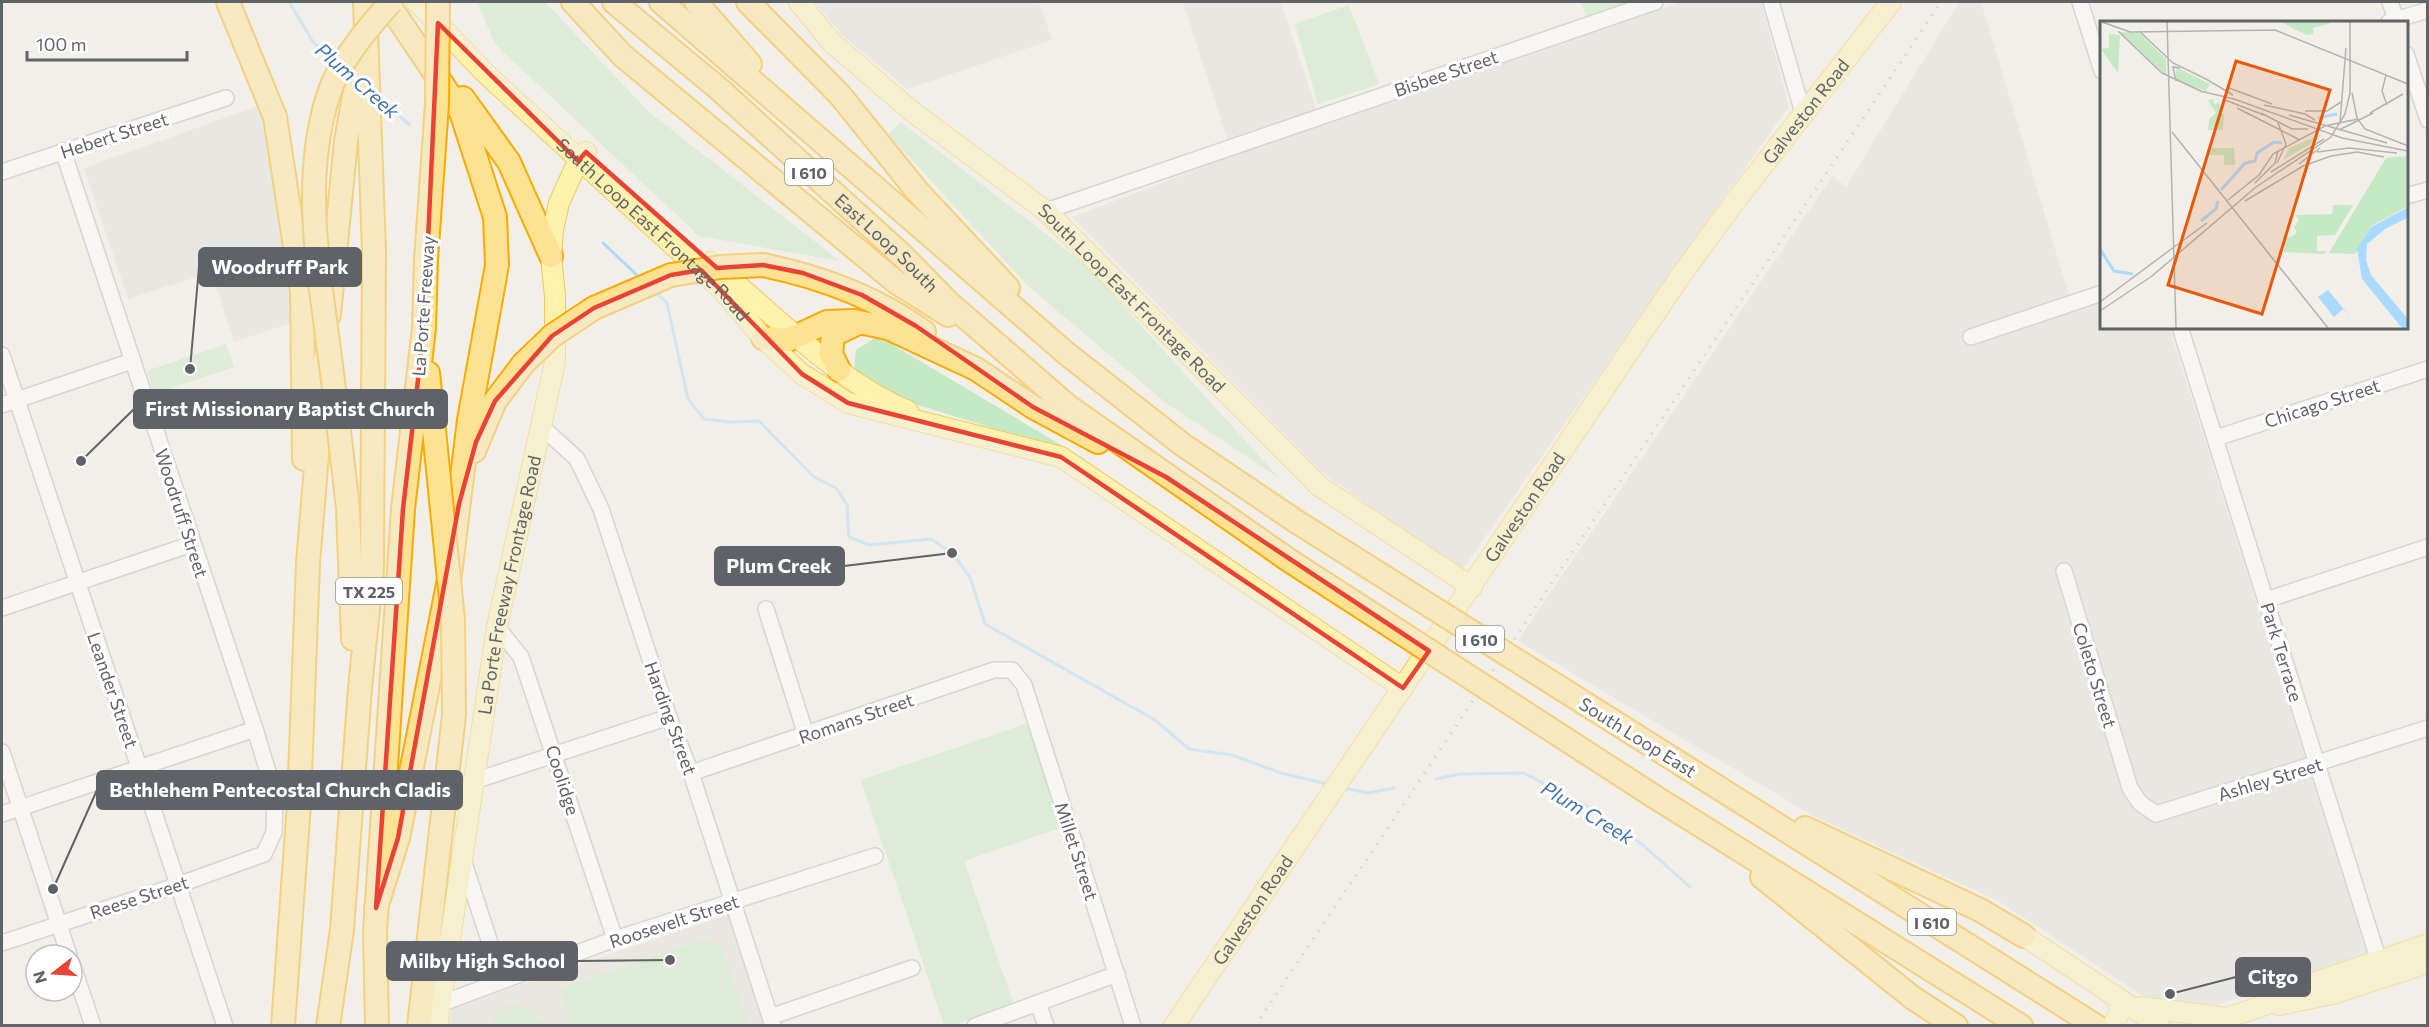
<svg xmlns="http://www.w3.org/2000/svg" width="2429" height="1027" font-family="Commissioner,sans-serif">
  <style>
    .industrial { fill: #e0deda }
    .education { fill: #e1ded6 }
    .green { fill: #c5e8c5 }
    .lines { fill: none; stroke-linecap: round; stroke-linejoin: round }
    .stream { stroke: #aadaff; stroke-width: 3 }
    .minor-casing { stroke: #b5b8bc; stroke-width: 18 }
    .major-casing { stroke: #f2c960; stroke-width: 22 }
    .highway-casing { stroke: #f9ab00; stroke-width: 26 }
    .minor { stroke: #fff; stroke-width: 15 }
    .major { stroke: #fff2af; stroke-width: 20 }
    .highway { stroke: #fde293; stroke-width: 22 }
    .rail { stroke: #b6b7b8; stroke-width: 3; stroke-dasharray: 1.5 8; stroke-linecap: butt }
    .highway-bridge-casing { stroke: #f9ab00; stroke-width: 26; stroke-linecap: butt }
    .highway-bridge { stroke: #fde293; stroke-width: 22 }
    .marked { fill: none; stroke: #ea4335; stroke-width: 4.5; stroke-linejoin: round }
    .labels { text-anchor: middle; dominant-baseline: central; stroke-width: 6; stroke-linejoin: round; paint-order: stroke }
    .shield { fill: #fff; stroke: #8f9295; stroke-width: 1.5 }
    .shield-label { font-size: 16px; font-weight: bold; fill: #5f6368 }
    .street-label { font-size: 18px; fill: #5f6368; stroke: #fff }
    .water-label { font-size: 20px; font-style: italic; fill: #4174aa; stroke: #fff }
    .inset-river { fill: none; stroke: #aadaff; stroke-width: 3 }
    .inset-road { fill: none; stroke: #b3b3b1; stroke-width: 1.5 }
    .view { fill: #e8590c; fill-opacity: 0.15; stroke: #e8590c; stroke-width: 3 }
    .inset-edge { fill: none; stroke: #5f6368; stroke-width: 3 }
    .leader { fill: none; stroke: #5f6368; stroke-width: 2 }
    .callout-dot { fill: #5f6368; stroke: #fff; stroke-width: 2 }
    .callout { fill: #5f6368; stroke: #5f6368; stroke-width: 2 }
    .callout-label { font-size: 20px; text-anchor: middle; font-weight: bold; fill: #fff }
  </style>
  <rect width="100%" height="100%" fill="#f1efe8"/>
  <!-- industrial -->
  <g class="industrial">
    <path d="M 815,2 L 1039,2 L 1052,40 L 907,89 L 843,36 Z"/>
    <path d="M 1183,2 L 1281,2 L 1322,126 L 1680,2 L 1761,2 L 1789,106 L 1461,571 L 1319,470 L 1072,217 L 1233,156 Z"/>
    <path d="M 1959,2 L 1981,2 L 2073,309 L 2102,302 L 2102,327 L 2169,327 L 2368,956 L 2177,1018 L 1998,901 L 1817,818 L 1518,641 L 1833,175 L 1846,187 Z"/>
    <path d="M 261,105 L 277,169 L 289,248 L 294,322 L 234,342 L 212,272 L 128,299 L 84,168 Z"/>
  </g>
  <!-- education -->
  <path class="education" d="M 732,913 L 769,1026 L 449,1026 L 452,1008 Z"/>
  <!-- green -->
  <g class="green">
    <path d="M 477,2 L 545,2 L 650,113 L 840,261 L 699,236 L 495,44 Z"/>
    <path d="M 1581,2 L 1635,2 L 1586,17 Z"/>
    <path d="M 1349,5 L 1379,84 L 1318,104 L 1295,24 Z"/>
    <path d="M 901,122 L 1087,266 L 1279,478 L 1166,403 L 1027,285 L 888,134 Z"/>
    <path d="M 878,336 L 1088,461 L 1025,438 L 898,399 L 854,371 L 856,350 Z"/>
    <path d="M 226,344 L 234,367 L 154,394 L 147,371 Z"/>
    <path d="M 1028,723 L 1063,827 L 964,861 L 1014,1005 L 953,1025 L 944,1025 L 861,780 Z"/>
    <path d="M 705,939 L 722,948 L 748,1025 L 570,1025 L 560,989 Z"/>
    <path d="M 514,1003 L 551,1025 L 489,1025 L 497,1011 Z"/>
  </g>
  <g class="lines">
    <!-- stream -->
    <g class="stream">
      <path d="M 289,2 L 313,42 L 336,62"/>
      <path d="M 377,97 L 410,125"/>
      <path d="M 603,243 L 641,279"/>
      <path d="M 655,292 L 667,303 L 688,399 L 704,419 L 731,422 L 759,421 L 814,477 L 836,488 L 847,505 L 849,537 L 869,545 L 931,539 L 952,553 L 970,577 L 985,624 L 1155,720 L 1189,749 L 1232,755 L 1281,773 L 1327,784"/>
      <path d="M 1436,779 L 1460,774 L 1524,773 L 1591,808 L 1644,846 L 1690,887"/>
      <path d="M 1343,788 L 1368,793 L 1394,788"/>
    </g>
    <!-- minor casing -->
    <g class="minor-casing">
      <g id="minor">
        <path d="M 1771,2 L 1803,113"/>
        <path d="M 2080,2 L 2102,71"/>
        <path d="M 2390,2 L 2397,22"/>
        <path d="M 2389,22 L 2428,10"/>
        <path d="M 2406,54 L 2428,120"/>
        <path d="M 2,172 L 226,98"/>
        <path d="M 2406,196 L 2428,190"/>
        <path d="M 1046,211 L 1655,2"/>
        <path d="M 2180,327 L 2382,971"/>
        <path d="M 1971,337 L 2102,293"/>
        <path d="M 2,355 L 225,1026"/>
        <path d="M 2,405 L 132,361"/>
        <path d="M 541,426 L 577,459 L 601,509 L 669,717 L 691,773 L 773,1026"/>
        <path d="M 2216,438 L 2428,369"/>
        <path d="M 2064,571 L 2130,788 L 2140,803 L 2156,814 L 2428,728"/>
        <path d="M 2266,600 L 2428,547"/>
        <path d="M 2,608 L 192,544"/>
        <path d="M 766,609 L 806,735"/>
        <path d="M 497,627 L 521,657 L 615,939"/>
        <path d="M 2,752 L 69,955"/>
        <path d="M 691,773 L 994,670 L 1012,670 L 1024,685 L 1133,1026"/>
        <path d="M 474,781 L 669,717"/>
        <path d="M 2,814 L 255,729"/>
        <path d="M 463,860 L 502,980"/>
        <path d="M 2,943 L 178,885 L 264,854 L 274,832 L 275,795 L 255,729 L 63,151"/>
        <path d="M 72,963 L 93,1026"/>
        <path d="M 1038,1003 L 1046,1026"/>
        <path d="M 440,1004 L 615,939 L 875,856"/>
        <path d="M 770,1017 L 912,968"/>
        <path d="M 975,1026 L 1117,974"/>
      </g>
    </g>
    <!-- major casing -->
    <g class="major-casing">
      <g id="major">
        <path id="s1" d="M 417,2 L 485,73 L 723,291 L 763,338 L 802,374 L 848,403 L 1061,457 L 1403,688"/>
        <path id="s2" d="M 799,2 L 832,43 L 914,113 L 1046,211 L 1319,486 L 1472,587"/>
        <path d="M 710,262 C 773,312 833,379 908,411"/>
        <path d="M 2024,936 L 2160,1026"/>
        <path d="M 2279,1005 L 2332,994 L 2428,963"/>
        <path d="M 2141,1007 L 2219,1017"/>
        <path id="s3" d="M 437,1026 L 497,627 L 555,362 L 555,296 L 551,256 L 553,230 L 559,203 L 578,161 L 586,152"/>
        <path id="s4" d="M 1174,1026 L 1677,281 L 1733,204 L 1891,2"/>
        <path d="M 2112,1026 C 2120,1015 2121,1009 2116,996"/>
        <path d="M 2203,1026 L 2265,1005 L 2281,994 L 2428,944"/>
      </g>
    </g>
    <!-- highway casing -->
    <g class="highway-casing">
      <g id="highway">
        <path d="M 228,2 L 275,117 L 302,292 L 304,459"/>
        <path d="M 573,2 L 623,56 L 896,282 L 948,315"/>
        <path id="s5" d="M 614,2 L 719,89 L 903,256 L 949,303 L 1069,407 L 1290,561"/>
        <path d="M 661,2 L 1067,354 L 1183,445 L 1297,522"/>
        <path d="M 696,2 L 750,64"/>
        <path d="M 748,2 L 840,95 L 918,192 L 1008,288"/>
        <path d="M 463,98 L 509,162 L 551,256"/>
        <path d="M 763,265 C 821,277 876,297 924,332"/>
        <path d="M 594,308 L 671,275"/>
        <path d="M 329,315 L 346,141 L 358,74"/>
        <path d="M 763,338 L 788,340 L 827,322 L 854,321 L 888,328 L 976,369 L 1033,407 L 1098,442"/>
        <path d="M 839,370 L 831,354 L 833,335 L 858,323"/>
        <path d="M 428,373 L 435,440"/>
        <path d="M 474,451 L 495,401 L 523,364"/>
        <path d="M 348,509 L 353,639"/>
        <path d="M 1665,754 L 2096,1026"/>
        <path d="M 1655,797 L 2021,1026"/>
        <path d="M 1805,828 L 1980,910 L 2024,936"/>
        <path d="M 1762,877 L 1913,998 L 1956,1026"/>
        <path d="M 376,908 L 398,838 L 450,574 L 469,420 L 497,265 L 495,217 L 461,112 L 387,2"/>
        <path d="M 283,1026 L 299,803 L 308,563 L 325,359"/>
        <path d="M 328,1026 L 342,930 L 360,688 L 372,570 L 374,251 L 365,2"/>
        <path d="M 377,1026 L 375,932 L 403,509 L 424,328 L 426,260"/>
        <path d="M 419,1026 L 447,777"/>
      </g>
    </g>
    <!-- minor -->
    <use href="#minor" class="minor"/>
    <!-- major -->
    <use href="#major" class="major"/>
    <!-- highway -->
    <use href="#highway" class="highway"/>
    <!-- rail -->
    <path class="rail" d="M 1255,1026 L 1941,2"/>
    <!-- highway-bridge casing -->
    <g class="highway-bridge-casing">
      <g id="highway-bridge">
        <path d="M 426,260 L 437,104 L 438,2"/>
        <path d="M 671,275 L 721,267 L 763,265"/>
        <path d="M 523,364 L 552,336 L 594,308"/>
        <path d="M 435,440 L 453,620 L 454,715 L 447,777"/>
        <path d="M 348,509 C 342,456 336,402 329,350 C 318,265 302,179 328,96 C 339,61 368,28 391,2"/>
        <path d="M 1297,522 L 1665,754"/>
        <path d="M 1290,561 L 1655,797"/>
      </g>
    </g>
    <!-- highway-bridge -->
    <use href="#highway-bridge" class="highway-bridge"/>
  </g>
  <!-- marked area -->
  <path d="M0 0H2429V1027H0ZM 438,23 L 578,161 L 586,152 L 717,268 L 763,265 L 803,273 L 862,295 L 916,326 L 1033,407 L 1166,477 L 1429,651 L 1403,688 L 1061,457 L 848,403 L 802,374 L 701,270 L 671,275 L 594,308 L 552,336 L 495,401 L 476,442 L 459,504 L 398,838 L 376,908 L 403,509 L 424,328 Z" fill="#f1efe8" fill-opacity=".55" fill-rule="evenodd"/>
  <path class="marked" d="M 438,23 L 578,161 L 586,152 L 717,268 L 763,265 L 803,273 L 862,295 L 916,326 L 1033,407 L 1166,477 L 1429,651 L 1403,688 L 1061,457 L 848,403 L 802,374 L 701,270 L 671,275 L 594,308 L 552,336 L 495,401 L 476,442 L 459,504 L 398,838 L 376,908 L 403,509 L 424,328 Z"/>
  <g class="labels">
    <!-- shield labels -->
    <g class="shield">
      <rect x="785" y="159" width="48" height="26" rx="4.5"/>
      <rect x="336" y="578" width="66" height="26" rx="4.5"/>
      <rect x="1456" y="626" width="48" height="26" rx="4.5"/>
      <rect x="1908" y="909" width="48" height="26" rx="4.5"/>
    </g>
    <g class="shield-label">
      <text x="809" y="172">I 610</text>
      <text x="369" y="591">TX 225</text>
      <text x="1480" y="639">I 610</text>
      <text x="1932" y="922">I 610</text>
    </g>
    <!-- street labels -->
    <g class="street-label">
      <text transform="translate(1446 73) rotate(-19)">Bisbee Street</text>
      <text stroke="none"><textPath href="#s4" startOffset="1112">Galveston Road</textPath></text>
      <text transform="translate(114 135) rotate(-18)">Hebert Street</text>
      <text stroke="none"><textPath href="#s1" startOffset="328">South Loop East Frontage Road</textPath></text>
      <text stroke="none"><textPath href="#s5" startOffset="364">East Loop South</textPath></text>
      <text stroke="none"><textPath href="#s2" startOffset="447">South Loop East Frontage Road</textPath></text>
      <text transform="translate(423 306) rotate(-86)">La Porte Freeway</text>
      <text transform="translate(2322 403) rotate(-18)">Chicago Street</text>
      <text stroke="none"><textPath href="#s4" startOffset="626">Galveston Road</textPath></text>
      <text transform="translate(182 513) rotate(72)">Woodruff Street</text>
      <text stroke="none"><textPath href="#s3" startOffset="447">La Porte Freeway Frontage Road</textPath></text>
      <text transform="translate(2282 652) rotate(73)">Park Terrace</text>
      <text transform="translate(2095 675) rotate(73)">Coleto Street</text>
      <text transform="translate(113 690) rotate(71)">Leander Street</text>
      <text transform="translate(671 718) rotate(70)">Harding Street</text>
      <text transform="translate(856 718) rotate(-19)">Romans Street</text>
      <text transform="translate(1638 737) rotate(32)">South Loop East</text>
      <text transform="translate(2270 779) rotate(-17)">Ashley Street</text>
      <text transform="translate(563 780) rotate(72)">Coolidge</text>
      <text transform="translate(1077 851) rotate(72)">Millet Street</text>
      <text transform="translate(139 897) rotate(-18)">Reese Street</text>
      <text stroke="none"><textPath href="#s4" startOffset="140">Galveston Road</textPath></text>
      <text transform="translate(674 921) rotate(-18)">Roosevelt Street</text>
    </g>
    <!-- water labels -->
    <g class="water-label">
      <text transform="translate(358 80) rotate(41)">Plum Creek</text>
      <text transform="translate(1588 812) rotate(31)">Plum Creek</text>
    </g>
  </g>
  <!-- overview -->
  <g transform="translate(2100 21)">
    <rect width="308" height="308" fill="#f1efe8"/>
    <path d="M 181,1 L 231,1 L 231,2 L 213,7 L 213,13 L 206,14 ZM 20,11 L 39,12 L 66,38 L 66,54 ZM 9,13 L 20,14 L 18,52 L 1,28 L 9,27 ZM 76,46 L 110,63 L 106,70 L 76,59 ZM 114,78 L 114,84 L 118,81 L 123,87 L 118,92 L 124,93 L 123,109 L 108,109 L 109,98 L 116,92 L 108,79 ZM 222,113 L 217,119 L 183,139 L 189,127 ZM 109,127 L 134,127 L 135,144 L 124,144 L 124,134 L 109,134 ZM 307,135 L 307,186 L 271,205 L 255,233 L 229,232 L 286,137 ZM 233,184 L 253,184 L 235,214 L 217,215 L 217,230 L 227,230 L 224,233 L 184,231 L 184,215 L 191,216 L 197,211 L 194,206 L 199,199 L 195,194 L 232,193 Z" fill="#c5e8c5"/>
    <path d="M 307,187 L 307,197 L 285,208 L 267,223 L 266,239 L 271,254 L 307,297 L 307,307 L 302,307 L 262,258 L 257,228 L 271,206 ZM 228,269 L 251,297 L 243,288 L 234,296 L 218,276 Z" fill="#aadaff"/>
    <path class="inset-river" d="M 218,97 L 237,93M 121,169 L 145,142 L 155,140 L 157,132 L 174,121 L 182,122M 101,200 L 116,188 L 118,180M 0,228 L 14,250 L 33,253"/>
    <path class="inset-road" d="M 2,1 L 30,11 L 175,9 L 308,63M 67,1 L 76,307M 18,10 L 62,52 L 103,71M 39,10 L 73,42 L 108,59M 286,54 L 282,70 L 287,84M 106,58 L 133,74M 76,60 L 73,46 L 80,47M 129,67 L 172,83M 100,70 L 134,78 L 242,117 L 308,130M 252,72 L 257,97 L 265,108 L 308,125M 125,79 L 164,94M 164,84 L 205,93 L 215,99M 137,87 L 200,119M 205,90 L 227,90 L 241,81M 161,92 L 192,108 L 208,108M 270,92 L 303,73M 189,94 L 287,122M 240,101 L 246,27M 239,109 L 273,92M 72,111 L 228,307M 217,131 L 249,127 L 297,132M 177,142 L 186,123 L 178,102M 199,143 L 220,127M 171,151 L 224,118M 155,162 L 175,142 L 178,130M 128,179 L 159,154 L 173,133 L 225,105 L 258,98M 145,180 L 203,145 L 231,135 L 257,131 L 284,136M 74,226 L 107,202M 0,281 L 74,226M 0,290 L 52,255 L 156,166 L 231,116 L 245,93 L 250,72 L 250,1"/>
    <path class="view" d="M 136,40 L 230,69 L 162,293 L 68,264 Z"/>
    <rect width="308" height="308" class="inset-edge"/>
  </g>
  <!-- callouts -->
  <path class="leader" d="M190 369L199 267M81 461L134 409M952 553L844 566M53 889L97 790M670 960L577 961M2170 994L2236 977"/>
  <g class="callout-dot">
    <circle cx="190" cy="369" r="6"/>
    <circle cx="81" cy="461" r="6"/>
    <circle cx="952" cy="553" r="6"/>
    <circle cx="53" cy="889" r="6"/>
    <circle cx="670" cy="960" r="6"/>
    <circle cx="2170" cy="994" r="6"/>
  </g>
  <g class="callout">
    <rect x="199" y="248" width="162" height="38" rx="6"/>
    <rect x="134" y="390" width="313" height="38" rx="6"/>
    <rect x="715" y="547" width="129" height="38" rx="6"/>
    <rect x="97" y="771" width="365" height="38" rx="6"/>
    <rect x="387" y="942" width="190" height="38" rx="6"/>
    <rect x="2236" y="958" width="74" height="38" rx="6"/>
  </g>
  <g class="callout-label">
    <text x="280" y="274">Woodruff Park</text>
    <text x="290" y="416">First Missionary Baptist Church</text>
    <text x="779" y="573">Plum Creek</text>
    <text x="280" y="797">Bethlehem Pentecostal Church Cladis</text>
    <text x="482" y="968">Milby High School</text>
    <text x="2273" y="984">Citgo</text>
  </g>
  <!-- border -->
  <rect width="2429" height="1027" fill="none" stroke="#5f6368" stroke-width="6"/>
  <!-- north arrow -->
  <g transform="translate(54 973) rotate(253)"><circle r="28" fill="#ffffff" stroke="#bfc1c3" stroke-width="1.5"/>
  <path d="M0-4.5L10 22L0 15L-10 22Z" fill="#ea4335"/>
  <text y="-9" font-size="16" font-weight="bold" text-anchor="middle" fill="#5f6368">N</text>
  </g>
  <!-- scale -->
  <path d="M27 51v9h160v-9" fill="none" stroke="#5f6368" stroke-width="3"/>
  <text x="36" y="51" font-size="18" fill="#5f6368" stroke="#ffffff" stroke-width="4.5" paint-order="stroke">100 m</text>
</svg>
